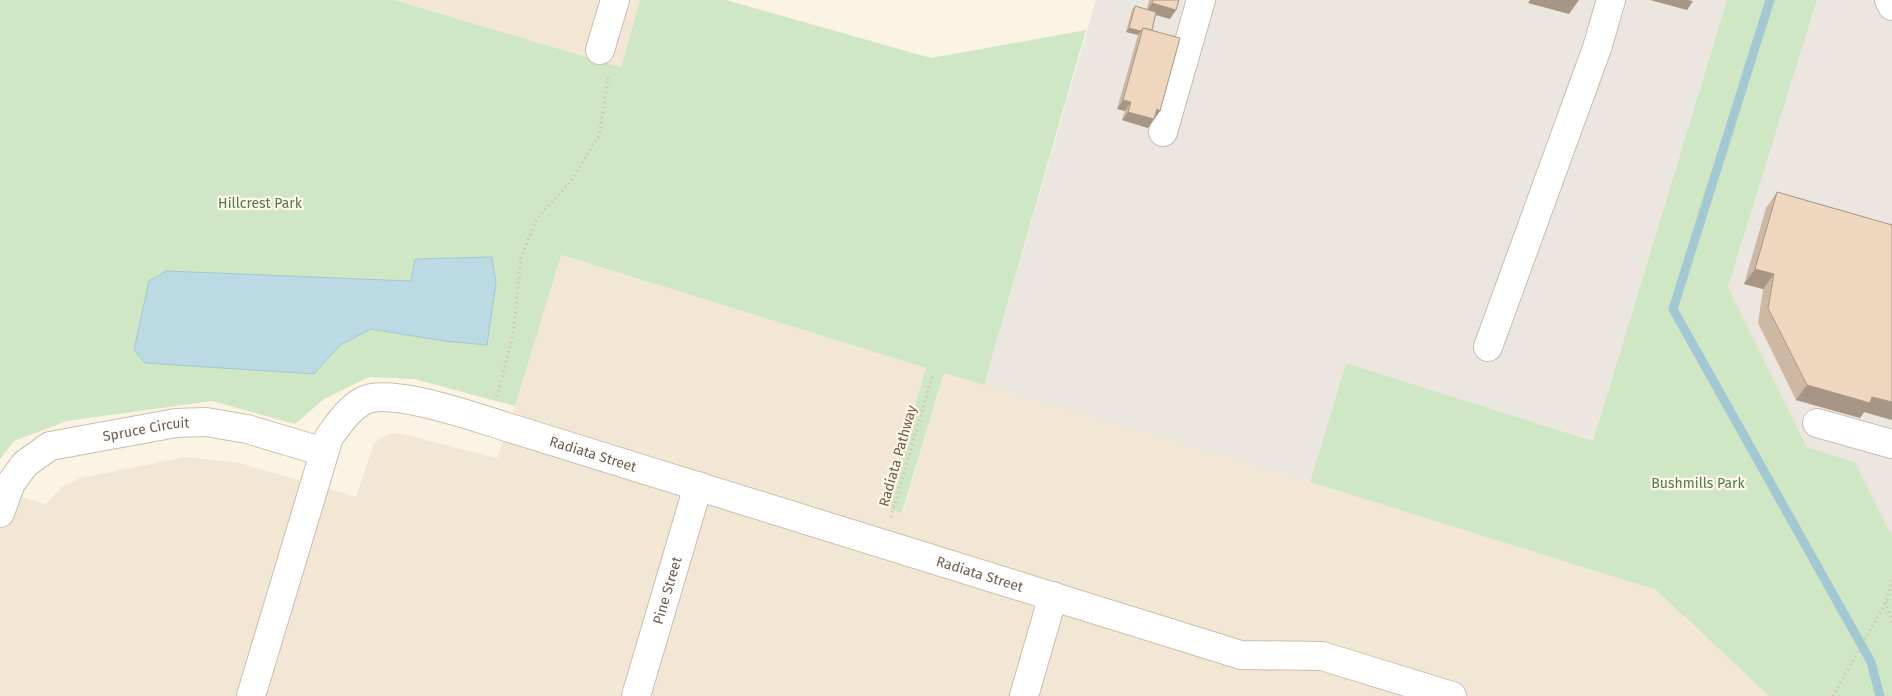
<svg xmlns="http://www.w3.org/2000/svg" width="1892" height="696" font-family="'Fira Sans',sans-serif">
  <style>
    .residential { fill: #f2e7d4 }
    .industrial { fill: #ebe6df }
    .green { fill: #d0e7c5 }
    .water { fill: #bbdae3; stroke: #a2c8d4 }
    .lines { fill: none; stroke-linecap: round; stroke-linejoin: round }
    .stream { stroke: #a2c8d4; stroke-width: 9 }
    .minor-casing { stroke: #ccbdac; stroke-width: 30 }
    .path { stroke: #d3b9a2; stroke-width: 3; stroke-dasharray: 1 4; stroke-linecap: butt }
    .minor { stroke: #fff; stroke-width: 28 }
    .wall { fill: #cdb8a4 }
    .shaded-wall { fill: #a79686 }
    .building { fill: #eed6bf; stroke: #a79686 }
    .labels { text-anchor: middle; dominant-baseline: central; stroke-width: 4.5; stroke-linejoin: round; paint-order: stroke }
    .park-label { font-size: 14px; fill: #537c48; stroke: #fef8eb }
    .street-label { font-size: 14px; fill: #725d4c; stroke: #fef8eb }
  </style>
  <rect width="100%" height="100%" fill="#fbf4e5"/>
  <!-- residential -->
  <g class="residential">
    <path d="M 394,0 L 640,0 L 621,67 Z"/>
    <path d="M 560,255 L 926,368 L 885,508 L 903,513 L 944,373 L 1310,482 L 1656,590 L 1769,696 L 0,696 L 0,491 L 46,504 L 61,487 L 81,478 L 185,457 L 240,463 L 356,497 L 374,443 L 390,433 L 403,434 L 497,458 L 515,406 Z"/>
  </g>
  <!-- industrial -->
  <g class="industrial">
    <path d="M 1096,0 L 1727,0 L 1593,441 L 1346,363 L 1310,482 L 984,385 Z"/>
    <path d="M 1817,0 L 1892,0 L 1892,536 L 1855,462 L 1807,447 L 1728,287 Z"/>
  </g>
  <!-- green -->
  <g class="green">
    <path d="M 0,0 L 394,0 L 621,67 L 640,0 L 726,0 L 931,58 L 1086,30 L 984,385 L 944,373 L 902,513 L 885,508 L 926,368 L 561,255 L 515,406 L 414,379 L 369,377 L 324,399 L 295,424 L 212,401 L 67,421 L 14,441 L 0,459 Z"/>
    <path d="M 1727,0 L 1817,0 L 1728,287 L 1807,447 L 1855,462 L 1892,536 L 1892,696 L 1769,696 L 1656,590 L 1310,482 L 1346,363 L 1593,441 Z"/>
  </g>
  <!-- water -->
  <path class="water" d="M 492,257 L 496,283 L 487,345 L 444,341 L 371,329 L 340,345 L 314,374 L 145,363 L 134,350 L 149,281 L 166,271 L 411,281 L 415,259 Z"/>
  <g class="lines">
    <!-- stream -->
    <path class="stream" d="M 1770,0 L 1673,309 L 1871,662 L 1880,696"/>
    <!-- minor casing -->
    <g class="minor-casing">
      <g id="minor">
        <path d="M 1889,0 L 1892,6"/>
        <path d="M 600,50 L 615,0"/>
        <path d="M 1163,132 L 1201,0"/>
        <path d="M 1488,347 L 1597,48 L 1611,0"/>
        <path d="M 1817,423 L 1892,444"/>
        <path id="s1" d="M 0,513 L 11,483 L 25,464 L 50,446 L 176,423 L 206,422 L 247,429 L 324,452"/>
        <path id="s2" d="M 251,696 L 329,437 C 339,424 348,409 363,401 C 390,386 480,419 510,428 L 1241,655 L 1322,656 L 1452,696"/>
        <path id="s3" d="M 636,696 L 698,486"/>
        <path d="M 1024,696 L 1053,596"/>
      </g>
    </g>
    <!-- path -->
    <g class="path">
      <path d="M 497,396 L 513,335 L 521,258 L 536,220 L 570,182 L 599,136 L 608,79 L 607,75"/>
      <path d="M 891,517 L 933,374"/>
      <path d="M 1886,602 L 1892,623"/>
      <path d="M 1833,696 L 1886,602 L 1892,580"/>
    </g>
    <!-- minor -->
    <use href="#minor" class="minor"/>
  </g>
  <!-- wall -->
  <g class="wall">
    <path d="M 1149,0 L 1179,0 L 1176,10 L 1170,19 L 1156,15 L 1152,30 L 1160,111 L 1148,128 L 1122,120 L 1125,111 L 1117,109 L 1138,35 L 1126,32 L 1132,10 L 1135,6 L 1147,9 Z"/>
    <path d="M 1777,192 L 1892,225 L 1892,420 L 1864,412 L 1860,418 L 1796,400 L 1758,323 L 1763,289 L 1744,284 L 1766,208 Z"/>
  </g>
  <!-- shaded-wall -->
  <g class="shaded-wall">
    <path d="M 1530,0 L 1579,0 L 1569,14 L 1528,3 Z"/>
    <path d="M 1650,0 L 1688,0 L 1693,1 L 1687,10 Z"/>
    <path d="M 1152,3 L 1176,10 L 1170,19 L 1146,12 Z"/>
    <path d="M 1129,28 L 1141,31 L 1138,35 L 1126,32 Z"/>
    <path d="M 1123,100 L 1131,102 L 1125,111 L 1117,109 Z"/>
    <path d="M 1157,109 L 1160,111 L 1148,128 L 1122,120 L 1128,112 Z"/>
    <path d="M 1755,269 L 1774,274 L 1763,289 L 1744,284 Z"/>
    <path d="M 1807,385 L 1872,397 L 1892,402 L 1892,420 L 1864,412 L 1860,418 L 1796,400 Z"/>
  </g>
  <!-- building -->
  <g class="building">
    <path d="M 1153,0 L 1179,0 L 1176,10 L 1152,3 Z"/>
    <path d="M 1135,6 L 1156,12 L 1152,30 L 1143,28 L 1141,31 L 1129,28 Z"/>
    <path d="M 1143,28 L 1180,38 L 1160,111 L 1157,109 L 1154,119 L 1128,112 L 1131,102 L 1123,100 Z"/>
    <path d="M 1777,192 L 1892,225 L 1892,402 L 1872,397 L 1870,403 L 1807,385 L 1768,308 L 1774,274 L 1755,269 Z"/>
  </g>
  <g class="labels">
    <!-- park labels -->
    <g class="park-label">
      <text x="260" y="203">Hillcrest Park</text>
      <text x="1698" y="483">Bushmills Park</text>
    </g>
    <!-- street labels -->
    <g class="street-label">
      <text stroke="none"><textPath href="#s1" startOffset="184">Spruce Circuit</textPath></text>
      <text stroke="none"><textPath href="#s2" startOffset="559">Radiata Street</textPath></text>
      <text transform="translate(898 456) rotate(-74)">Radiata Pathway</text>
      <text stroke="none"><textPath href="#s2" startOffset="964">Radiata Street</textPath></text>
      <text stroke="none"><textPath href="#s3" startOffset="110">Pine Street</textPath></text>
    </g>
  </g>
</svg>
